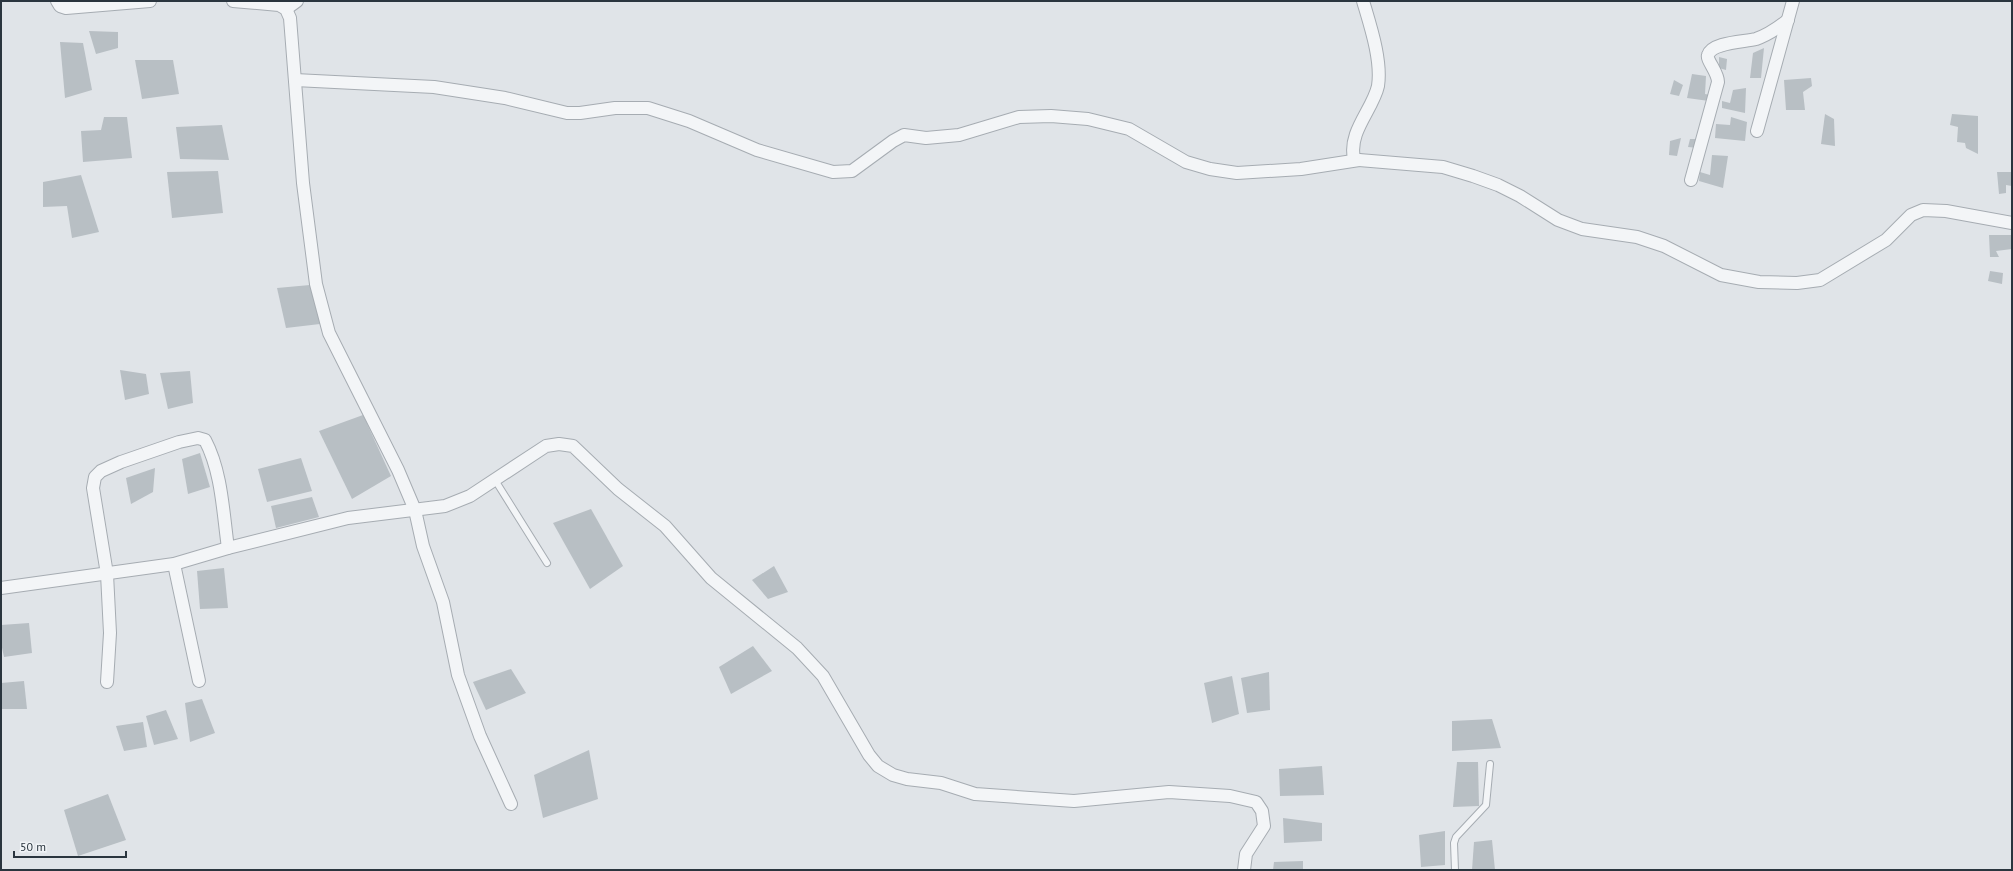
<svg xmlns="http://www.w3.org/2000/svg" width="2013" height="871" font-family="'PT Sans',sans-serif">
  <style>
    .building { fill: #b8bfc4 }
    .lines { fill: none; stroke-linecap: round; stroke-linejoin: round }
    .service-casing { stroke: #a6acb2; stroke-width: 8 }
    .minor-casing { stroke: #a6acb2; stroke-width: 14 }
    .service { stroke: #f3f5f7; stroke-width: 6 }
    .minor { stroke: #f3f5f7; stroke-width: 12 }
  </style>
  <rect width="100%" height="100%" fill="#e0e4e8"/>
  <!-- building -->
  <g class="building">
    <path d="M 89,31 L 118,32 L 118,48 L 96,54 Z"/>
    <path d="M 60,42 L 83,43 L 92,90 L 65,98 Z"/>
    <path d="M 1764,48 L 1761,78 L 1750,78 L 1753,53 Z"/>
    <path d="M 1719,57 L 1727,59 L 1726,70 L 1719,68 Z"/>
    <path d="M 135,60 L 173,60 L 179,94 L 142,99 Z"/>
    <path d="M 1692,74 L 1706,76 L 1705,94 L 1710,95 L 1709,101 L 1687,98 Z"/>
    <path d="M 1811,78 L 1812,86 L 1803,92 L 1805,110 L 1786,110 L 1784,80 Z"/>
    <path d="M 1674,80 L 1683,85 L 1679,96 L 1670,94 Z"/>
    <path d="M 1746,88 L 1745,113 L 1722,108 L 1722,101 L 1730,103 L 1733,90 Z"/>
    <path d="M 1825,114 L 1834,119 L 1835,146 L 1821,144 Z"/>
    <path d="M 1952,114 L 1978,116 L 1978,154 L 1966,148 L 1965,143 L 1957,142 L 1958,127 L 1950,125 Z"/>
    <path d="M 104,117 L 127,117 L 132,158 L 83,162 L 81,131 L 101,130 Z"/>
    <path d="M 1731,117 L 1747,122 L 1745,141 L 1715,138 L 1716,124 L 1730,125 Z"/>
    <path d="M 222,125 L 229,160 L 180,159 L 176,127 Z"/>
    <path d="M 1681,138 L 1677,156 L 1669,155 L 1670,141 Z"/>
    <path d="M 1690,139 L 1699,139 L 1698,148 L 1688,147 Z"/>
    <path d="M 1712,155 L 1728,156 L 1723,188 L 1699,181 L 1700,172 L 1710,175 Z"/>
    <path d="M 218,171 L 223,213 L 172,218 L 167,172 Z"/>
    <path d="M 1997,172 L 2012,172 L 2012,186 L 2006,185 L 2006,193 L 1999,194 Z"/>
    <path d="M 81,175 L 99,232 L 72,238 L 67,206 L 43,207 L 43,182 Z"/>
    <path d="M 1989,235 L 2012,235 L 2012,249 L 1996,251 L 1999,257 L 1990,257 Z"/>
    <path d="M 1990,271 L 2003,273 L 2002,284 L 1988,281 Z"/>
    <path d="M 310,285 L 320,324 L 286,328 L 277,288 Z"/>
    <path d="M 120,370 L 146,374 L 149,394 L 125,400 Z"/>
    <path d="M 190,371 L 193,403 L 168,409 L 160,373 Z"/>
    <path d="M 363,415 L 391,476 L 352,499 L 319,431 Z"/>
    <path d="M 200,453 L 210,487 L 188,494 L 182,459 Z"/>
    <path d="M 301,458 L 312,491 L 267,502 L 258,469 Z"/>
    <path d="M 155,468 L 153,492 L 131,504 L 126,478 Z"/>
    <path d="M 312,497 L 319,517 L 276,528 L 271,506 Z"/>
    <path d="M 591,509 L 623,566 L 590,589 L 553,523 Z"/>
    <path d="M 774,566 L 788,592 L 768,599 L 752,580 Z"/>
    <path d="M 224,568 L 228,608 L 200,609 L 197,571 Z"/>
    <path d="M 29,623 L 32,653 L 4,657 L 1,643 L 1,625 Z"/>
    <path d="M 753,646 L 772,671 L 731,694 L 719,667 Z"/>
    <path d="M 511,669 L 526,693 L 486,710 L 473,682 Z"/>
    <path d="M 1269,672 L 1270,710 L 1247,713 L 1241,678 Z"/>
    <path d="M 1232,676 L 1239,714 L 1212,723 L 1204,683 Z"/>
    <path d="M 24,681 L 27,709 L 1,709 L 1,683 Z"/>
    <path d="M 202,699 L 215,733 L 190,742 L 185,703 Z"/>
    <path d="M 166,710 L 178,739 L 154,745 L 146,716 Z"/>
    <path d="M 1492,719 L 1501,748 L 1452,751 L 1452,721 Z"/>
    <path d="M 143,722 L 147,747 L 124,751 L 116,726 Z"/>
    <path d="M 589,750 L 598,799 L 543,818 L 534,775 Z"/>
    <path d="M 1457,762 L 1478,762 L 1479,806 L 1453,807 Z"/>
    <path d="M 1322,766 L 1324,795 L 1280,796 L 1279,769 Z"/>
    <path d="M 108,794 L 126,840 L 78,856 L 64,810 Z"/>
    <path d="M 1283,818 L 1322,823 L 1322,841 L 1284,843 Z"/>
    <path d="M 1445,831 L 1445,865 L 1421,867 L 1419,835 Z"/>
    <path d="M 1492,840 L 1495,870 L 1472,870 L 1474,842 Z"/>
    <path d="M 1303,861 L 1303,870 L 1273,870 L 1274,862 Z"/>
  </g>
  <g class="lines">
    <!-- service casing -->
    <g class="service-casing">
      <g id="service">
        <path d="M 495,480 L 547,563"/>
        <path d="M 1455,870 L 1454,843 L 1456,837 L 1486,805 L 1490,764"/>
      </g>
    </g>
    <!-- minor casing -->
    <g class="minor-casing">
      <g id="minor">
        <path d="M 57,1 L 60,6 L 66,8 L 150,1"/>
        <path d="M 233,1 L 279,5 L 286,9 L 290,18 L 303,183 L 316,284 L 329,333 L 398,470 L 415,510 L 423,546 L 443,602 L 458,675 L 480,736 L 511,804"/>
        <path d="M 1363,1 C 1370,25 1382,60 1378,86 C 1373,109 1348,132 1354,158 L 1359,160 L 1443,167 L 1473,176 L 1498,185 L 1520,196 L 1558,220 L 1582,229 L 1637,237 L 1664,246 L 1721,275 L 1759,282 L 1797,283 L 1820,280 L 1886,240 L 1911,215 L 1923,210 L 1946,211 L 2012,223"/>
        <path d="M 286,9 L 297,1"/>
        <path d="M 295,80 L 434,87 L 505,98 L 567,113 L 580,113 L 615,108 L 648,108 L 689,121 L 757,150 L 833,172 L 852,171 L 893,141 L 904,135 L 926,138 L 959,135 L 1019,117 L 1051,116 L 1088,119 L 1129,129 L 1186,162 L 1210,169 L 1237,173 L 1301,169 L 1359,160"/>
        <path d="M 1757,131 L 1793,1"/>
        <path d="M 1691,180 L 1718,82 C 1718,72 1706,60 1708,55 C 1712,42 1744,42 1756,39 C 1768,35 1778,28 1788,20"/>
        <path d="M 174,564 L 199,681"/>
        <path d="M 1,588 L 174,564 L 228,548 L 348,518 L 445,506 L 470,496 L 546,446 L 559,444 L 573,446 L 618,489 L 665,526 L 711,578 L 797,648 L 823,676 L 869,755 L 878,766 L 893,775 L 907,779 L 941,783 L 975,794 L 1074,801 L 1169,792 L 1230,796 L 1256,802 L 1262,811 L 1264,826 L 1246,854 L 1244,870"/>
        <path d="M 107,682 L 110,633 L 107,574 L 93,488 L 95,477 L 101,471 L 121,462 L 179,442 L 198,438 L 205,440 C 222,472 223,513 228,548"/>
      </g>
    </g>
    <!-- service -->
    <use href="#service" class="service"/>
    <!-- minor -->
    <use href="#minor" class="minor"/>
  </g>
  <!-- border -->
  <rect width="2013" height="871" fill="none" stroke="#2a353e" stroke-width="4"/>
  <!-- scale -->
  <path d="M14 851v6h112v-6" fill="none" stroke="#2a353e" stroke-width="2"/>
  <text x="20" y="851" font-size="12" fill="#2a353e" stroke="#f0f3f6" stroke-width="3" paint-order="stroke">50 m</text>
</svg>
